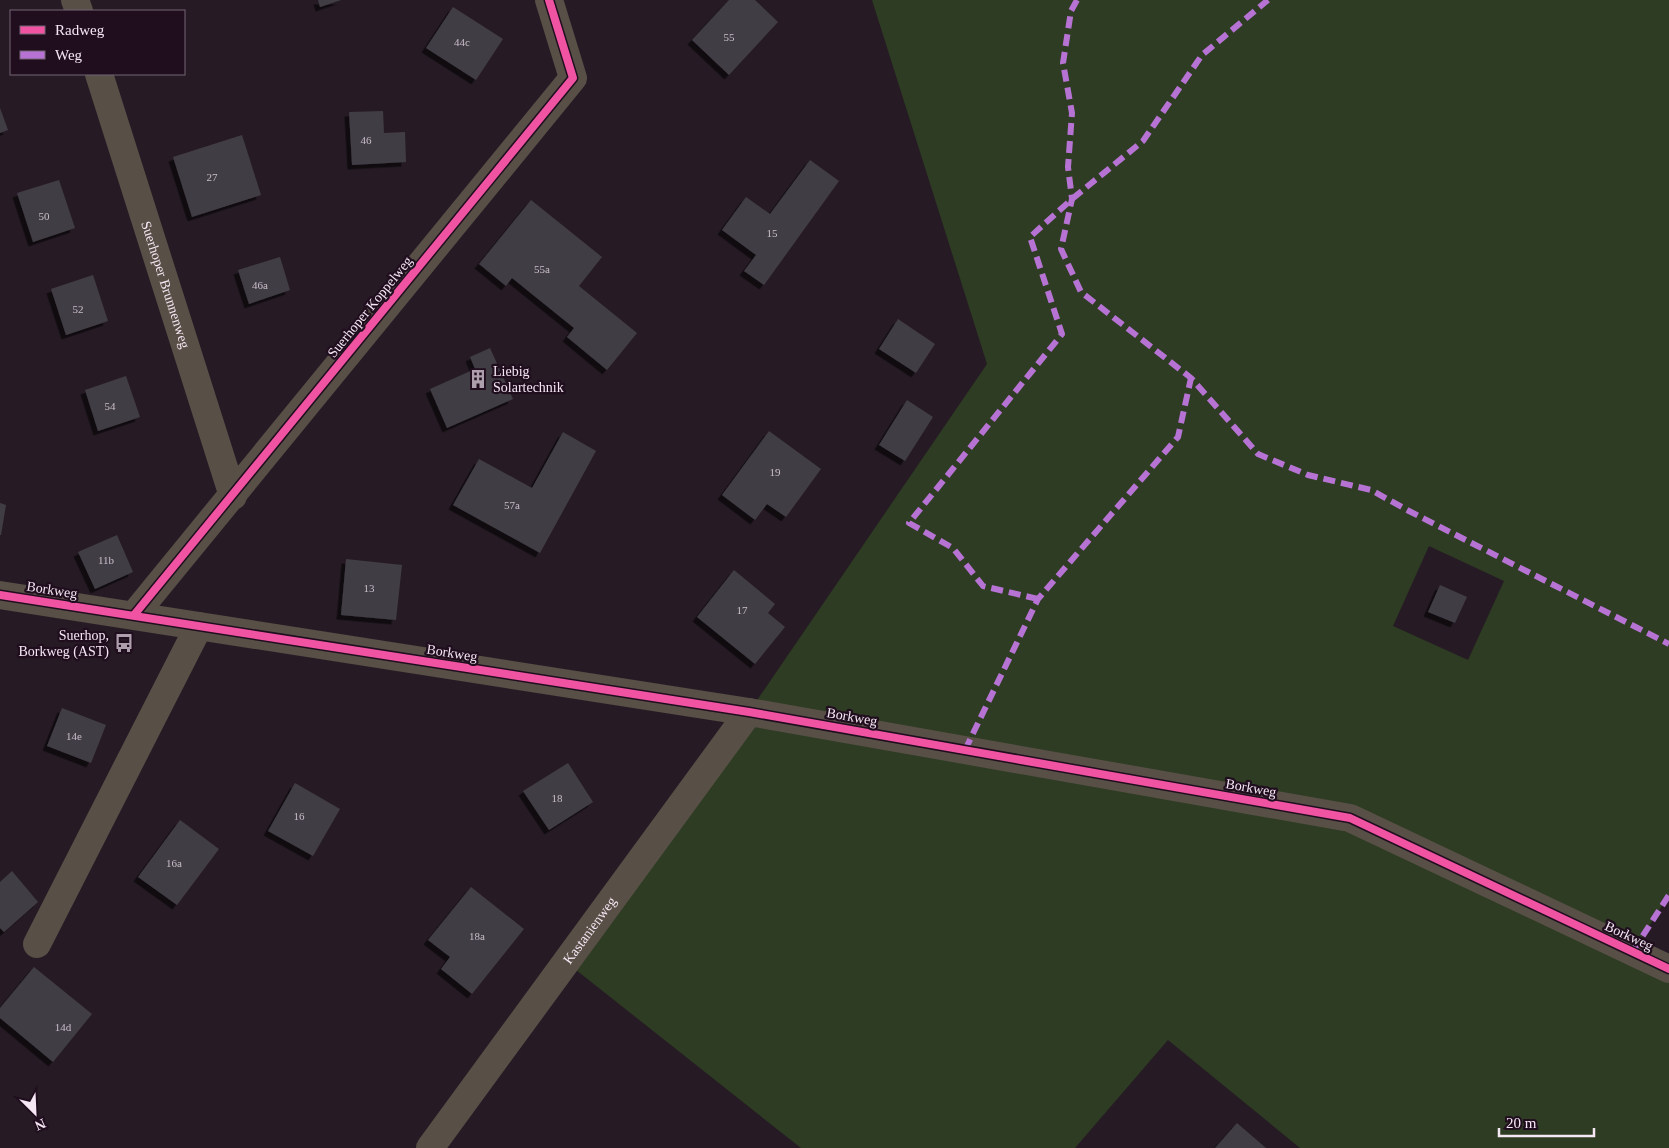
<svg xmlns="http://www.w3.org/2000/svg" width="1669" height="1148" font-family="'Times New Roman',serif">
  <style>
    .green { fill: #2d3c22; fill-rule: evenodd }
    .building { fill: #403c45; filter: url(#shadow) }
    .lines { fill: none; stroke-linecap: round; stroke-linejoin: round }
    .minor { stroke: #584f46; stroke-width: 28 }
    .quiet { stroke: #b673d3; stroke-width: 6; stroke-dasharray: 12 6; stroke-linecap: butt }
    .cycleway-casing { stroke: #200e1f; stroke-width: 11 }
    .cycleway { stroke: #f153a3; stroke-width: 8 }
    .labels { text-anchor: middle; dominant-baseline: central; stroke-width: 4.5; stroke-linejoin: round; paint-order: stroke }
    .number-label { font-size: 11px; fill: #c8bcc8 }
    .street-label { font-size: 14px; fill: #f5e7f4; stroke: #200e1f }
    .poi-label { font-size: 14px; fill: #f5e7f4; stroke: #200e1f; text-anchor: start }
  </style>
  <defs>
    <filter id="shadow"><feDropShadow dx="-4.5" dy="4.5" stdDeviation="0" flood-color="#0009"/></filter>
  </defs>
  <rect width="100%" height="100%" fill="#261b25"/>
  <!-- green -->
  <path class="green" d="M 872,0 L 1669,0 L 1669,895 L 1633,951 L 1669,969 L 1669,1148 L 1300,1148 L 1168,1040 L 1075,1148 L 801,1148 L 566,962 L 749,712 L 987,364 ZM 1429,546 L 1504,581 L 1468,660 L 1393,626 Z"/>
  <!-- building -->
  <g class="building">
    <path d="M 318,0 L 341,0 L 320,7 Z"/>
    <path d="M 729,0 L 755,0 L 778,22 L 729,75 L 692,40 Z"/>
    <path d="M 453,7 L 503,39 L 476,80 L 426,48 Z"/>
    <path d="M 0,108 L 8,130 L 0,133 Z"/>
    <path d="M 383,111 L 384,133 L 405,132 L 406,162 L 352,165 L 349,112 Z"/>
    <path d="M 242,135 L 261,195 L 192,217 L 173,157 Z"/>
    <path d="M 810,160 L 839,181 L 764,285 L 744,271 L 756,255 L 722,230 L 746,197 L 770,214 Z"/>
    <path d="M 59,180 L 75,228 L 33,242 L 17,193 Z"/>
    <path d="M 531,200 L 602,257 L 579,286 L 637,333 L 607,370 L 567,337 L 574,328 L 512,278 L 506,286 L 479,264 Z"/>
    <path d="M 280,257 L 290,290 L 249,304 L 238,270 Z"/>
    <path d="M 93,275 L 108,321 L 66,335 L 51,289 Z"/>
    <path d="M 898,319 L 935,344 L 916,373 L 879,349 Z"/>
    <path d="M 490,348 L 513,399 L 447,428 L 430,389 L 475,369 L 470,357 Z"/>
    <path d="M 126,376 L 140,417 L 98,431 L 85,390 Z"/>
    <path d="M 907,400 L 933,417 L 905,461 L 879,445 Z"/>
    <path d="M 769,431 L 821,469 L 786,517 L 767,504 L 755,520 L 722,495 Z"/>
    <path d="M 563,432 L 596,451 L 540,553 L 453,505 L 479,459 L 532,488 Z"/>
    <path d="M 0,503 L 6,505 L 1,535 L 0,535 Z"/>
    <path d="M 117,535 L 133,572 L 95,589 L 78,552 Z"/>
    <path d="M 346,559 L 402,565 L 396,620 L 341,615 Z"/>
    <path d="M 734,570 L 775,604 L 768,613 L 785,627 L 755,664 L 697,617 Z"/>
    <path d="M 1440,585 L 1467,597 L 1455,623 L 1428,612 Z"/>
    <path d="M 62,708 L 106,725 L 91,763 L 47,746 Z"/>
    <path d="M 568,763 L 593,802 L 549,830 L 523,791 Z"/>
    <path d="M 295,783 L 340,809 L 313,856 L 268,831 Z"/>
    <path d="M 180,820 L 219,849 L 177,905 L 138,877 Z"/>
    <path d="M 12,871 L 38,902 L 4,932 L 0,928 L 0,882 Z"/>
    <path d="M 471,887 L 524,929 L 472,994 L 441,969 L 450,957 L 428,940 Z"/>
    <path d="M 34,967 L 92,1014 L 53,1062 L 0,1018 L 0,1008 Z"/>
    <path d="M 1237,1123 L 1266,1148 L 1215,1148 Z"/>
  </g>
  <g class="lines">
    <!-- minor -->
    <g class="minor">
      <path d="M 75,0 L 79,11"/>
      <path id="s1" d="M 99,74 L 233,496"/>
      <path d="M 0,595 L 749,712 L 1350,818 L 1669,969"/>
      <path d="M 134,615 L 573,78 L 549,0"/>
      <path d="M 37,944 L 199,626"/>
      <path id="s2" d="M 430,1148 L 749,712"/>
    </g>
    <!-- quiet -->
    <g class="quiet">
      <path d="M 1077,0 L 1071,11 L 1063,63 L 1072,113 L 1068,167 L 1072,199 L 1061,249 L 1081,292 L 1191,378 L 1258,454 L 1308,475 L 1371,490 L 1409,511 L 1669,644"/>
      <path d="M 1038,599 L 983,586 L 953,548 L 909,523 L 1062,334 L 1030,237 L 1072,199 L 1143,141 L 1202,55 L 1268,0"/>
      <path d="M 965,750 L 1038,599 L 1178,437 L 1191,378"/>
      <path d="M 1633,951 L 1669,895"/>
    </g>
    <!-- cycleway casing -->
    <g class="cycleway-casing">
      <g id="cycleway">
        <path d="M 0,595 L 749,712 L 1350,818 L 1669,969"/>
        <path d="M 134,615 L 573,78 L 549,0"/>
      </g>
    </g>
    <!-- cycleway -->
    <use href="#cycleway" class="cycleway"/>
  </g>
  <!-- icons -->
  <defs>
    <g id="building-bare" transform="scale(1.5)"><path d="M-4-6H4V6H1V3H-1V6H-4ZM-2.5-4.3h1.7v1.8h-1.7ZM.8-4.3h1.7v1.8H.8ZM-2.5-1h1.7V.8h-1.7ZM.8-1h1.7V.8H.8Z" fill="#ada0ac" stroke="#200e1f" stroke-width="2.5" paint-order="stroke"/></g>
    <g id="bus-bare" transform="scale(1.5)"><path d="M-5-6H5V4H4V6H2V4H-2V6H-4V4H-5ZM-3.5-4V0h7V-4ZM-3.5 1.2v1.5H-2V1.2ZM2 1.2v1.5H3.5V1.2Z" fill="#ada0ac" stroke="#200e1f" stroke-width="2.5" paint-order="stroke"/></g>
  </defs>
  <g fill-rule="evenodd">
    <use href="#building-bare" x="478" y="379"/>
    <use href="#bus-bare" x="124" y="643"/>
  </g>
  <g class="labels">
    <!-- number labels -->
    <g class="number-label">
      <text x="729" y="37">55</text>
      <text x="462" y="42">44c</text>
      <text x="366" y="140">46</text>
      <text x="212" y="177">27</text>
      <text x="44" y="216">50</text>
      <text x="772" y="233">15</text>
      <text x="542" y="269">55a</text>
      <text x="260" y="285">46a</text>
      <text x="78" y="309">52</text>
      <text x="110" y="406">54</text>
      <text x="775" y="472">19</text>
      <text x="512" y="505">57a</text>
      <text x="106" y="560">11b</text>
      <text x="369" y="588">13</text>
      <text x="742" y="610">17</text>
      <text x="74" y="736">14e</text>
      <text x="557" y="798">18</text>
      <text x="299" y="816">16</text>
      <text x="174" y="863">16a</text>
      <text x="477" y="936">18a</text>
      <text x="63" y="1027">14d</text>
    </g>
    <!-- street labels -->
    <g class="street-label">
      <text stroke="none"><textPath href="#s1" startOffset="221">Suerhoper Brunnenweg</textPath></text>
      <text transform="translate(370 307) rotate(-51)">Suerhoper Koppelweg</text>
      <text transform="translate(52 590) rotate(9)">Borkweg</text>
      <text transform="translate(452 653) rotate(9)">Borkweg</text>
      <text transform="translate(852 717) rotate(10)">Borkweg</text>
      <text transform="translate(1251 788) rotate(10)">Borkweg</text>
      <text stroke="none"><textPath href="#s2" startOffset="270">Kastanienweg</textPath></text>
      <text transform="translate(1629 936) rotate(25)">Borkweg</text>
    </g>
    <!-- poi labels -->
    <g class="poi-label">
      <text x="493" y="371">Liebig<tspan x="493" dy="16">Solartechnik</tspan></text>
      <text x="109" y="635" text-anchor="end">Suerhop,<tspan x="109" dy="16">Borkweg (AST)</tspan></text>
    </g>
  </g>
  <!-- legend -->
  <rect x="10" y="10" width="175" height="65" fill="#200e1f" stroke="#756574"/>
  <rect x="20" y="26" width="25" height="8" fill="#f153a3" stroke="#756574"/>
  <text x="55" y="35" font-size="15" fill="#f5e7f4">Radweg</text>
  <rect x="20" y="51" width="25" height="8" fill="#b673d3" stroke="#756574"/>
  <text x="55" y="60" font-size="15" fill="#f5e7f4">Weg</text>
  <!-- north arrow -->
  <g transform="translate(35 1113) rotate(156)" stroke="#200e1f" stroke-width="4" paint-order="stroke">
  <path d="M0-4L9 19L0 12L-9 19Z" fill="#f5e7f4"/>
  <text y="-8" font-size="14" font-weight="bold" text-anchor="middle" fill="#f5e7f4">N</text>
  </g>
  <!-- scale -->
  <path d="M1499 1128v8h95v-8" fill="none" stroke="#f5e7f4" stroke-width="2.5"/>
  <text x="1506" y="1128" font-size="15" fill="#f5e7f4" stroke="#200e1f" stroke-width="4" paint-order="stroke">20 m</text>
</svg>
